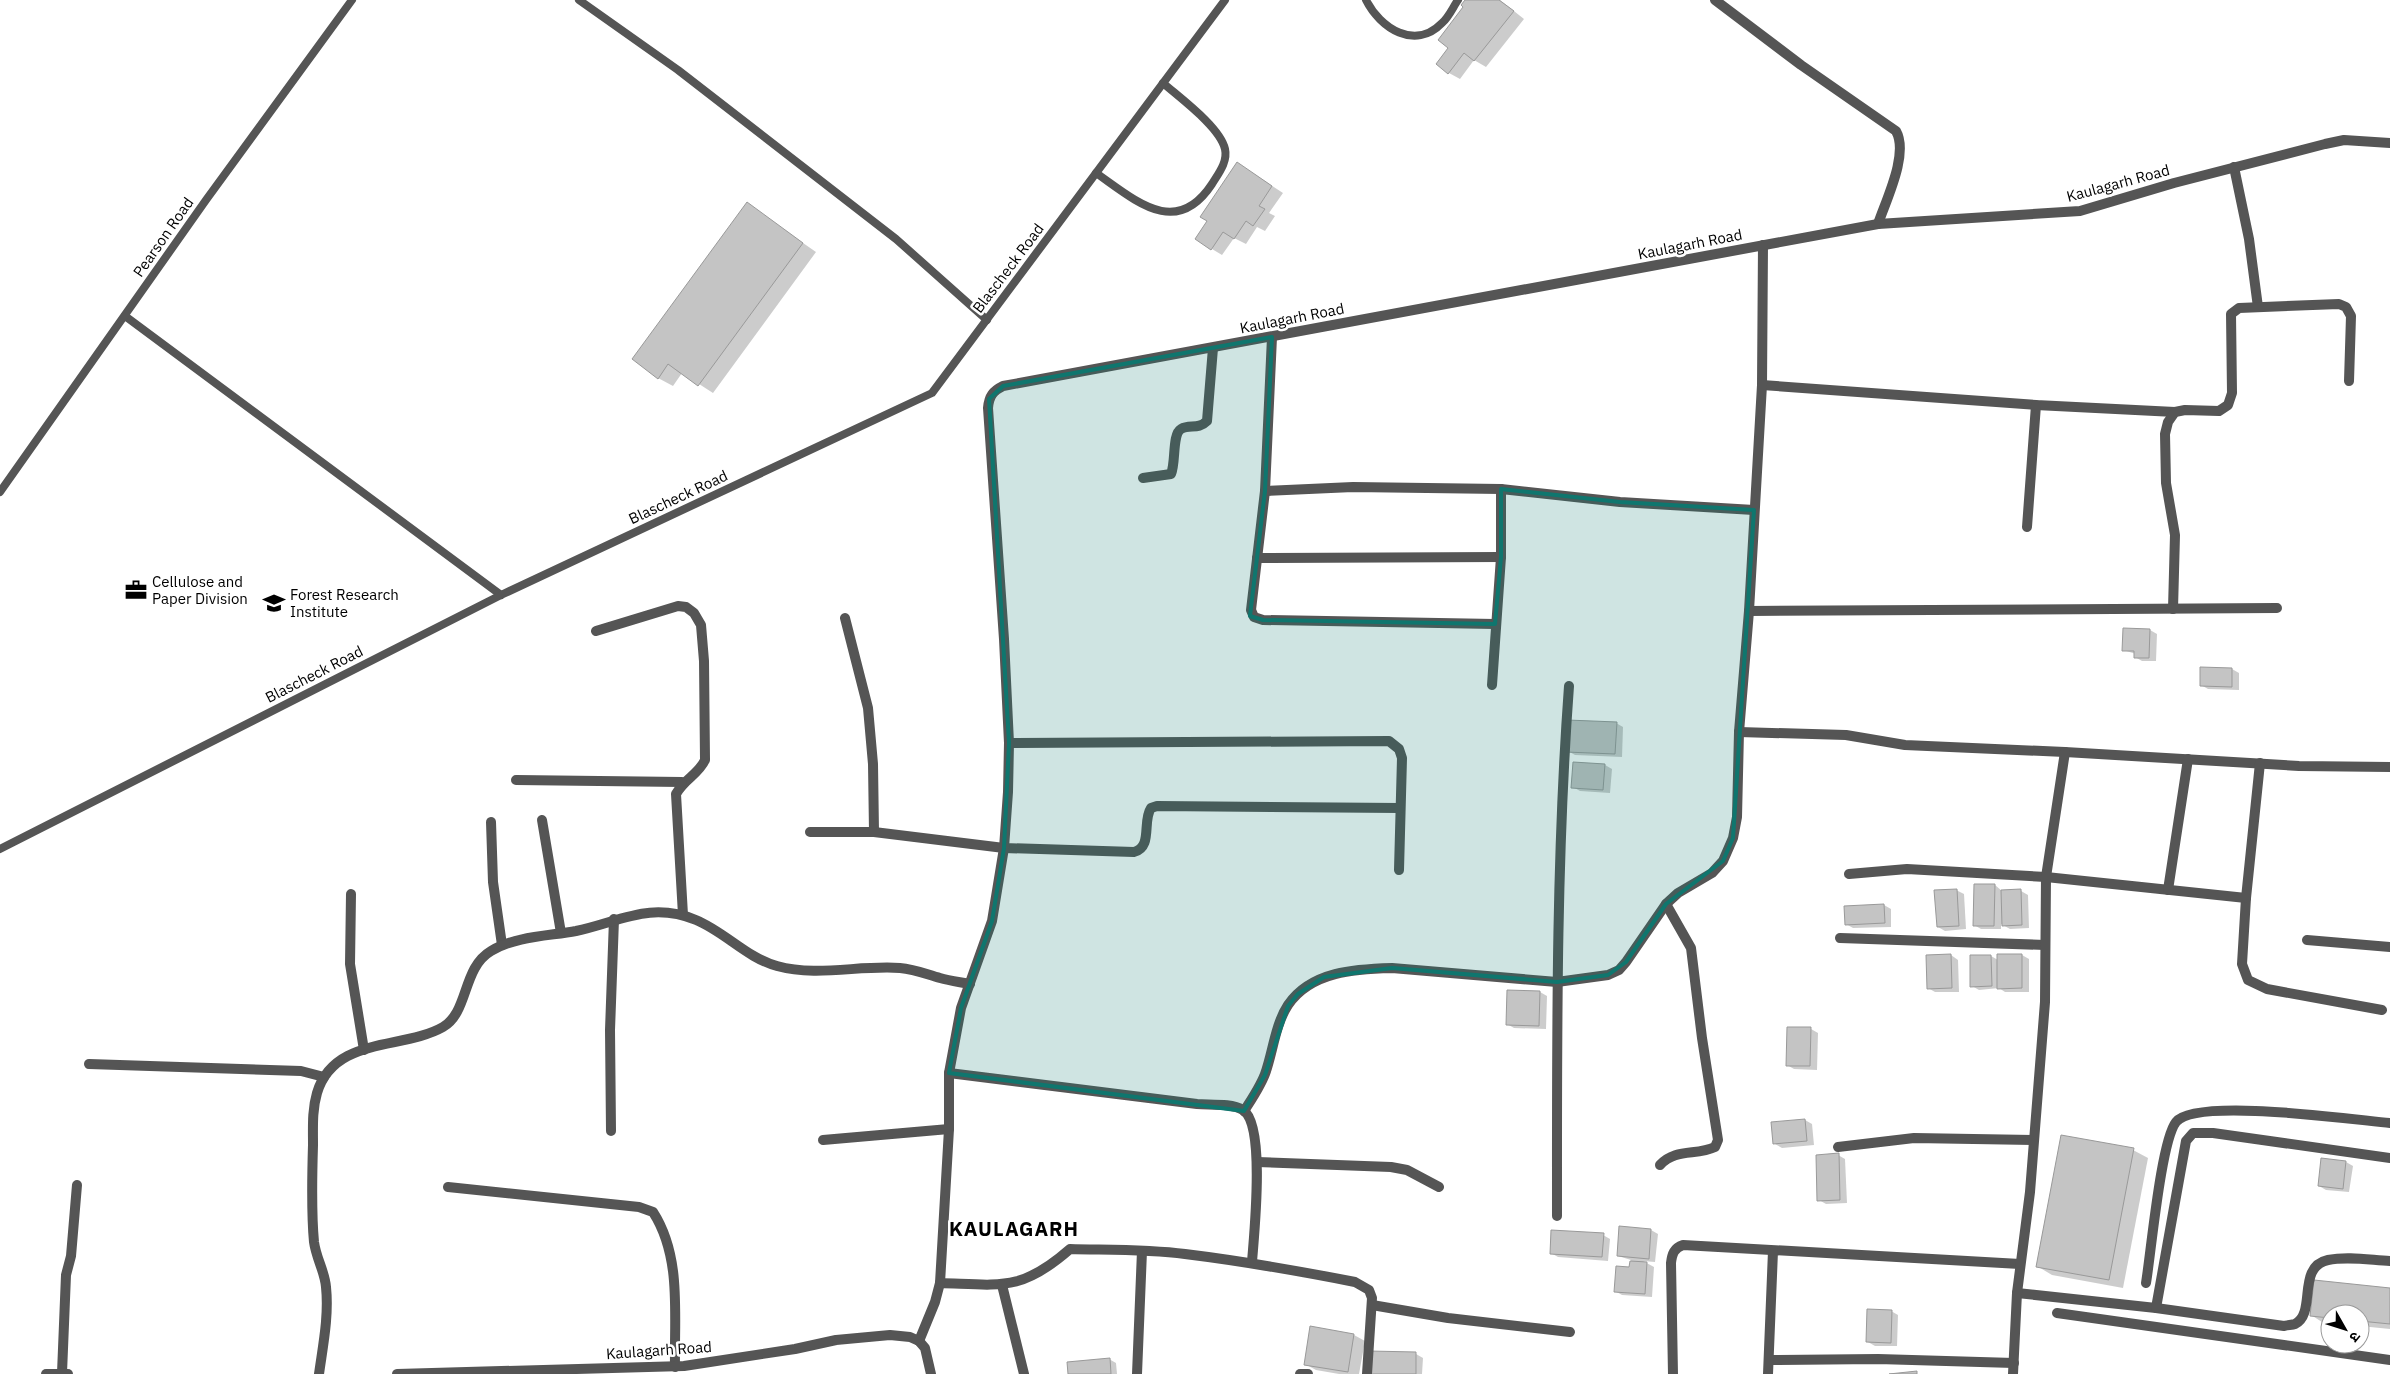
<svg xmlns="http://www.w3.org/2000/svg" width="2390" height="1374" font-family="'IBM Plex Sans','Noto Sans Devanagari',sans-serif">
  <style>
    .shadow { fill: #0003 }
    .building { fill: #c4c4c4; stroke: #999 }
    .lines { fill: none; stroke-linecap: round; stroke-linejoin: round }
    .service { stroke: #555; stroke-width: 8 }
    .minor { stroke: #555; stroke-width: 10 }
    .marked { fill: #0f766e; fill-opacity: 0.2; stroke: #0f766e; stroke-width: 4; stroke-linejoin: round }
    .labels { text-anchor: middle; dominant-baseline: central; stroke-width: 5; stroke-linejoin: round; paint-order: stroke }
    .street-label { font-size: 15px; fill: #000; stroke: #fff }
    .poi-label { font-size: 15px; fill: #000; stroke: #fff; text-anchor: start }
    .district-label { font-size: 20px; font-weight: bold; letter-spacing: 1px; fill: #000; stroke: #fff }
  </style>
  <rect width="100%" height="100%" fill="#fff"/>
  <!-- shadow -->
  <g class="shadow">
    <path d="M 1468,0 L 1500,0 L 1524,19 L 1486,67 L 1474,60 L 1460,79 L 1449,73 Z"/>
    <path d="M 1248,170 L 1283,193 L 1269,213 L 1275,216 L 1265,231 L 1257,227 L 1246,244 L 1234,238 L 1222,255 L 1212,249 Z"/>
    <path d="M 747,204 L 816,252 L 713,393 L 682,373 L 673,386 L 658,378 Z"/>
    <path d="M 2150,630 L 2157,634 L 2156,661 L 2142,661 L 2135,657 L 2136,654 L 2123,650 Z"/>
    <path d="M 2232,669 L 2239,673 L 2239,690 L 2208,689 L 2201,685 Z"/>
    <path d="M 1616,723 L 1623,727 L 1622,757 L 1575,755 L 1568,751 Z"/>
    <path d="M 1605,765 L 1612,769 L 1610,793 L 1580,791 L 1573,787 Z"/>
    <path d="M 1976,885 L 1995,885 L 2002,891 L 2021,891 L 2028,895 L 2029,928 L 2010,929 L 2001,924 L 2001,929 L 1981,929 L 1974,925 Z"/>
    <path d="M 1956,890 L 1964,894 L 1966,929 L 1945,931 L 1938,927 Z"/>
    <path d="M 1884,905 L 1891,909 L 1891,927 L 1853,928 L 1846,924 Z"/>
    <path d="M 1951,955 L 1958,960 L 1959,992 L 1935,992 L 1928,988 Z"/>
    <path d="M 2022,955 L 2029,959 L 2029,992 L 2005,992 L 1999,988 L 1979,990 L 1972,986 L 1971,956 L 1991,956 L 1998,960 Z"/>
    <path d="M 1508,992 L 1540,992 L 1547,996 L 1546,1029 L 1514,1028 L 1507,1024 Z"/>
    <path d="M 1811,1029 L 1818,1033 L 1817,1070 L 1794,1069 L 1787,1065 Z"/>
    <path d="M 1805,1120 L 1812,1124 L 1814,1145 L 1782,1148 L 1775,1144 Z"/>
    <path d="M 2133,1150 L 2148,1158 L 2123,1288 L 2052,1275 L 2037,1266 Z"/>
    <path d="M 1838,1155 L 1845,1159 L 1847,1203 L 1826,1204 L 1819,1200 Z"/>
    <path d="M 2346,1162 L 2353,1166 L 2349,1192 L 2326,1190 L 2319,1186 Z"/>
    <path d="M 1651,1230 L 1658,1234 L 1655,1262 L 1643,1261 L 1654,1267 L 1652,1297 L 1622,1295 L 1615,1291 L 1630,1268 L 1631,1260 L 1618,1256 Z"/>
    <path d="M 1603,1235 L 1610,1239 L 1608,1261 L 1558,1257 L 1551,1253 Z"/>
    <path d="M 2390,1289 L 2390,1329 L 2360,1326 L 2360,1314 L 2330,1314 L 2330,1322 L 2322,1322 L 2311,1315 Z"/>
    <path d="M 1891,1311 L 1898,1315 L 1897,1346 L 1875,1346 L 1868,1342 Z"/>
    <path d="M 1311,1328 L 1354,1335 L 1365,1341 L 1359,1374 L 1339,1374 L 1316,1370 L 1305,1364 Z"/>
    <path d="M 1416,1354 L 1423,1358 L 1422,1374 L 1370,1374 Z"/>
    <path d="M 1109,1359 L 1116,1363 L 1117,1374 L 1069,1374 Z"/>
  </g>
  <!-- building -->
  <g class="building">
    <path d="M 1465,0 L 1499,0 L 1514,11 L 1474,61 L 1464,53 L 1448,74 L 1436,64 L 1448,48 L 1438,40 L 1463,7 L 1461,5 Z"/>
    <path d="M 1237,162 L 1272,186 L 1259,206 L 1265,209 L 1253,226 L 1246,221 L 1234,239 L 1223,232 L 1211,250 L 1195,239 L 1207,221 L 1200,217 Z"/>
    <path d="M 747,202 L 803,243 L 698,386 L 668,364 L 658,379 L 632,359 Z"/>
    <path d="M 2123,628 L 2150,629 L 2149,658 L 2134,658 L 2134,651 L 2122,651 Z"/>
    <path d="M 2200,667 L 2232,668 L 2232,687 L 2200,686 Z"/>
    <path d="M 1567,720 L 1617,722 L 1615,754 L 1566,752 Z"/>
    <path d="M 1573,762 L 1605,764 L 1603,790 L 1571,788 Z"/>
    <path d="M 1974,884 L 1995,884 L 1994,926 L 1973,926 Z"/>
    <path d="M 1957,889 L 1959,926 L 1937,927 L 1934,890 Z"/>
    <path d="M 2021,889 L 2022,925 L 2002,926 L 2001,890 Z"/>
    <path d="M 1884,904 L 1885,923 L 1845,925 L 1844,906 Z"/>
    <path d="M 1951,954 L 1952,988 L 1927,989 L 1926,955 Z"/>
    <path d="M 1997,954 L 2022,954 L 2022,988 L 1997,989 Z"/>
    <path d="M 1970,955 L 1991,955 L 1992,986 L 1970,987 Z"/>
    <path d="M 1507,990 L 1540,991 L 1539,1026 L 1506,1025 Z"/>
    <path d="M 1787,1027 L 1811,1027 L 1810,1066 L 1786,1066 Z"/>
    <path d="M 1805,1119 L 1807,1141 L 1773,1144 L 1771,1122 Z"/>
    <path d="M 2061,1135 L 2134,1148 L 2109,1280 L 2036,1267 Z"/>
    <path d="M 1839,1153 L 1840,1200 L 1817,1201 L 1816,1155 Z"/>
    <path d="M 2321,1158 L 2346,1161 L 2343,1189 L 2318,1186 Z"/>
    <path d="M 1619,1226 L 1651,1229 L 1649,1259 L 1617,1256 Z"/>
    <path d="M 1551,1230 L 1604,1233 L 1602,1257 L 1550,1254 Z"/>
    <path d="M 1630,1261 L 1647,1262 L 1645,1294 L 1614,1292 L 1616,1266 L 1629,1267 Z"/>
    <path d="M 2314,1280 L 2390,1288 L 2390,1324 L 2360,1321 L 2360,1314 L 2330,1314 L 2330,1318 L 2310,1316 Z"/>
    <path d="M 1867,1309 L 1892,1310 L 1891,1343 L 1866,1342 Z"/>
    <path d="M 1310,1326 L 1354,1334 L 1348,1372 L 1304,1365 Z"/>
    <path d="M 1369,1351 L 1416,1352 L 1416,1374 L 1368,1374 Z"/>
    <path d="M 1110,1358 L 1111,1374 L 1068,1374 L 1067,1362 Z"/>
    <path d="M 1917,1371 L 1917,1374 L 1889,1374 Z"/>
  </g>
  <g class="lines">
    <!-- service -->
    <g class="service">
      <path d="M 579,0 L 678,70 L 896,239 L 987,320"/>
      <path d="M 1366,0 C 1380,28 1415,51 1442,23 C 1449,17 1453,7 1458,0"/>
      <path d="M 1096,173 C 1135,200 1176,239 1212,184 C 1218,174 1228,162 1225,149 C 1220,127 1180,98 1163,83"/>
      <path d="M 125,316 L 501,595"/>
      <path d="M 0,492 L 206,200 L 352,0"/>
      <path d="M 0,849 L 501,595 L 932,393 L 1225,0"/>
    </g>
    <!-- minor -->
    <g class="minor">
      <path d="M 1715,0 L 1801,65 L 1896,131 C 1909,154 1886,200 1878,224"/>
      <path d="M 2234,167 L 2249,239 L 2258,307"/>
      <path d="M 1272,337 L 1265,491 L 1251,610 L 1254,617 L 1263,620 L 1495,624"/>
      <path d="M 1762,385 L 2036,405 L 2175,412"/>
      <path d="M 1143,478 L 1171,474 C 1176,463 1172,434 1181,429 C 1190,424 1198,430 1207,421 L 1213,348"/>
      <path d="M 1265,491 L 1353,487 L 1501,489 L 1620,502 L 1754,510"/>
      <path d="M 2027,527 L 2036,405"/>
      <path d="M 1257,558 L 1501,557"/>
      <path d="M 2173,609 L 2175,535 L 2166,483 L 2165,434 L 2168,422 L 2175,412 L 2185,410 L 2219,411 L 2228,405 L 2232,393 L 2231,314 L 2239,308 L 2339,304 L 2346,307 L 2351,316 L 2349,381"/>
      <path d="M 1749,611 L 2277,608"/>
      <path d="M 845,618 L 868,708 L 873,764 L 874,832"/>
      <path d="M 596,631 L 678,606 L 686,607 L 694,613 L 701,625 L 704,661 L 705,760 C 698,775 685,778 676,794 L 683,915"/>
      <path d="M 1492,685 L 1501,557 L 1501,489"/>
      <path d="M 1739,732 L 1846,735 L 1905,745 L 2065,752 L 2299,766 L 2390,767"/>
      <path d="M 1009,743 L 1389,741 L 1399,749 L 1402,758 L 1399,870"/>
      <path d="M 2260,763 L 2246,898 L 2242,964 L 2248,980 L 2267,989 L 2382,1010"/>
      <path d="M 516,780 L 682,782"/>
      <path d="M 542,820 L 561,933"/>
      <path d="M 491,822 L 493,882 L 502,945"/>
      <path d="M 810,832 L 874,832 L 1004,848 L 1134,852 C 1153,847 1142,821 1151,808 L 1157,806 L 1400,808"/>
      <path d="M 1849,874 L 1907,869 L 2046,877 L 2246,898"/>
      <path d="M 2168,890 L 2188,759"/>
      <path d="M 351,894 L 350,964 L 364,1050"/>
      <path d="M 1840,938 L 2045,945"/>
      <path d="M 2307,940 L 2390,947"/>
      <path d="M 89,1064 L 301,1071 L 324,1077"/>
      <path d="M 949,1073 L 1197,1104 C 1211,1105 1231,1103 1243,1110 C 1266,1125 1254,1234 1252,1262"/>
      <path d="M 1244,1111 C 1252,1099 1260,1087 1265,1074 C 1273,1052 1275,1025 1288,1005 C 1311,971 1356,969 1392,968 L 1557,982 L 1608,975 L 1619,970 L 1626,962 L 1666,904 L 1678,893 L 1712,873 L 1723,861 L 1733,838 L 1737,817 L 1739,732 L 1749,611 L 1762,385 L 1763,245"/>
      <path d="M 611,1131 L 610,1030 L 614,919"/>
      <path d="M 823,1140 L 949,1129"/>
      <path d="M 1838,1147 L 1914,1138 L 2033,1140"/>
      <path d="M 1257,1162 L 1391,1167 L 1407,1170 L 1439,1187"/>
      <path d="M 1660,1165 C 1676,1148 1696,1156 1715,1147 L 1718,1140 L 1702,1038 L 1691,948 L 1666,904"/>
      <path d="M 448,1187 L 639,1207 L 653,1212 C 682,1257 674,1315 675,1367"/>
      <path d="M 1557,1216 C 1557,1039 1556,862 1569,686"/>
      <path d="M 940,1283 C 1001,1285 1021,1292 1070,1249 C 1108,1250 1147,1249 1185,1254 C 1242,1261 1299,1271 1355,1282 L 1369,1290 L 1372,1298 L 1367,1374"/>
      <path d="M 2146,1283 C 2151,1253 2161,1141 2176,1122 C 2195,1097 2355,1120 2390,1123"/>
      <path d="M 1002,1285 L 1024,1374"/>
      <path d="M 2017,1293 L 2156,1308 L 2284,1326 C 2287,1325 2292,1325 2295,1324 C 2317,1313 2296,1267 2328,1260 C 2348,1256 2370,1260 2390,1261"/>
      <path d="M 1372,1305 L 1448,1318 L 1570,1332"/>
      <path d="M 2156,1308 L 2186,1141 L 2193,1133 L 2213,1133 L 2390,1158"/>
      <path d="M 2057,1313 L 2390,1360"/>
      <path d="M 919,1341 L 935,1302 L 940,1283 L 949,1129 L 949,1073 L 961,1008 L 992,921 L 1004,848 L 1008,792 L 1009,743 L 1004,639 L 988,408 C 989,396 993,391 1003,386 L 1878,224 L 2080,211 L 2174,183 L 2325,144 L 2344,140 L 2390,143"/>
      <path d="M 1770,1360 L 1878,1359 L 2014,1363"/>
      <path d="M 62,1373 L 66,1275 L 71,1256 L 77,1185"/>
      <path d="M 46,1374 L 68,1374"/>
      <path d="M 319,1374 C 323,1345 329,1316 326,1287 C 325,1272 316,1258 314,1242 C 311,1210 312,1177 313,1145 C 313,1127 312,1110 317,1093 C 334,1036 403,1050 443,1027 C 469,1012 462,968 491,951 C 516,936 549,936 576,931 C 619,922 650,901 696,920 C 725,932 747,958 777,966 C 817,977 859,965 900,968 C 914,969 926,974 940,978 C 950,981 960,982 970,984"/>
      <path d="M 397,1374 L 684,1366 L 795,1349 L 836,1340 L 890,1335 L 910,1337 L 919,1341 L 925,1348 L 931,1374"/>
      <path d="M 1137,1374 L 1142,1251"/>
      <path d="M 1300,1374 L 1308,1374"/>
      <path d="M 1673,1374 L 1671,1263 C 1672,1254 1674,1248 1683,1245 L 2020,1264"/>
      <path d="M 1768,1374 L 1773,1251"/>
      <path d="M 2013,1374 L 2017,1293 L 2030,1192 L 2045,1002 L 2046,877 L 2065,752"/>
    </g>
  </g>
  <!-- marked area -->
  <path class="marked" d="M 1272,337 L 1265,491 L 1250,616 L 1263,620 L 1495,624 L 1501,557 L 1501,489 L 1620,502 L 1754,510 L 1733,838 L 1723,861 L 1666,904 L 1626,962 L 1608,975 L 1557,982 L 1392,968 L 1324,977 L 1298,994 L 1288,1006 L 1265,1075 L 1244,1111 L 949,1073 L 961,1008 L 992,921 L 1004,848 L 1009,743 L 989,399 L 1003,386 Z"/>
  <!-- icons -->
  <defs>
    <g id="office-bare" transform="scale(1.725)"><path d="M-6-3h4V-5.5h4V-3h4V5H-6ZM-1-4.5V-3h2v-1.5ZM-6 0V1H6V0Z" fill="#000" stroke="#fff" stroke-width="2.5" paint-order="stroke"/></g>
    <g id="university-bare" transform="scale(1.725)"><path d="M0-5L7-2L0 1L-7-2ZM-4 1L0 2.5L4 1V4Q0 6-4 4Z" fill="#000" stroke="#fff" stroke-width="2.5" paint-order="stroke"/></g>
  </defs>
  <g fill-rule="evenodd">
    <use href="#office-bare" x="136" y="590"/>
    <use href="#university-bare" x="274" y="603"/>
  </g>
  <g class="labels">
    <!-- street labels -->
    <g class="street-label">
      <text transform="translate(2118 183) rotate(-15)">Kaulagarh Road</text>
      <text transform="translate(163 237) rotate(-55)">Pearson Road</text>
      <text transform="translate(1690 244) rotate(-11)">Kaulagarh Road</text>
      <text transform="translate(1008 268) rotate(-53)">Blascheck Road</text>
      <text transform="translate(1292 318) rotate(-11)">Kaulagarh Road</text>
      <text transform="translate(678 497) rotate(-25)">Blascheck Road</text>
      <text transform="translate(314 674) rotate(-27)">Blascheck Road</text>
      <text transform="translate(659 1350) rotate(-4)">Kaulagarh Road</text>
    </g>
    <!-- poi labels -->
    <g class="poi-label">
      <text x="152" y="581">Cellulose and<tspan x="152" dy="17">Paper Division</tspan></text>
      <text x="290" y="594">Forest Research<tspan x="290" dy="17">Institute</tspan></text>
    </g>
    <!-- district labels -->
    <g class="district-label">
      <text x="1014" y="1228">KAULAGARH</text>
    </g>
  </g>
  <!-- north arrow -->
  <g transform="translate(2345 1329) rotate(129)"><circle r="24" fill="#ffffff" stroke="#999999"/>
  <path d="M0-4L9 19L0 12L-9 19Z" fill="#000000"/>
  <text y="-8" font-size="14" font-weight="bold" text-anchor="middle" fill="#000000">उ</text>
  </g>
</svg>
